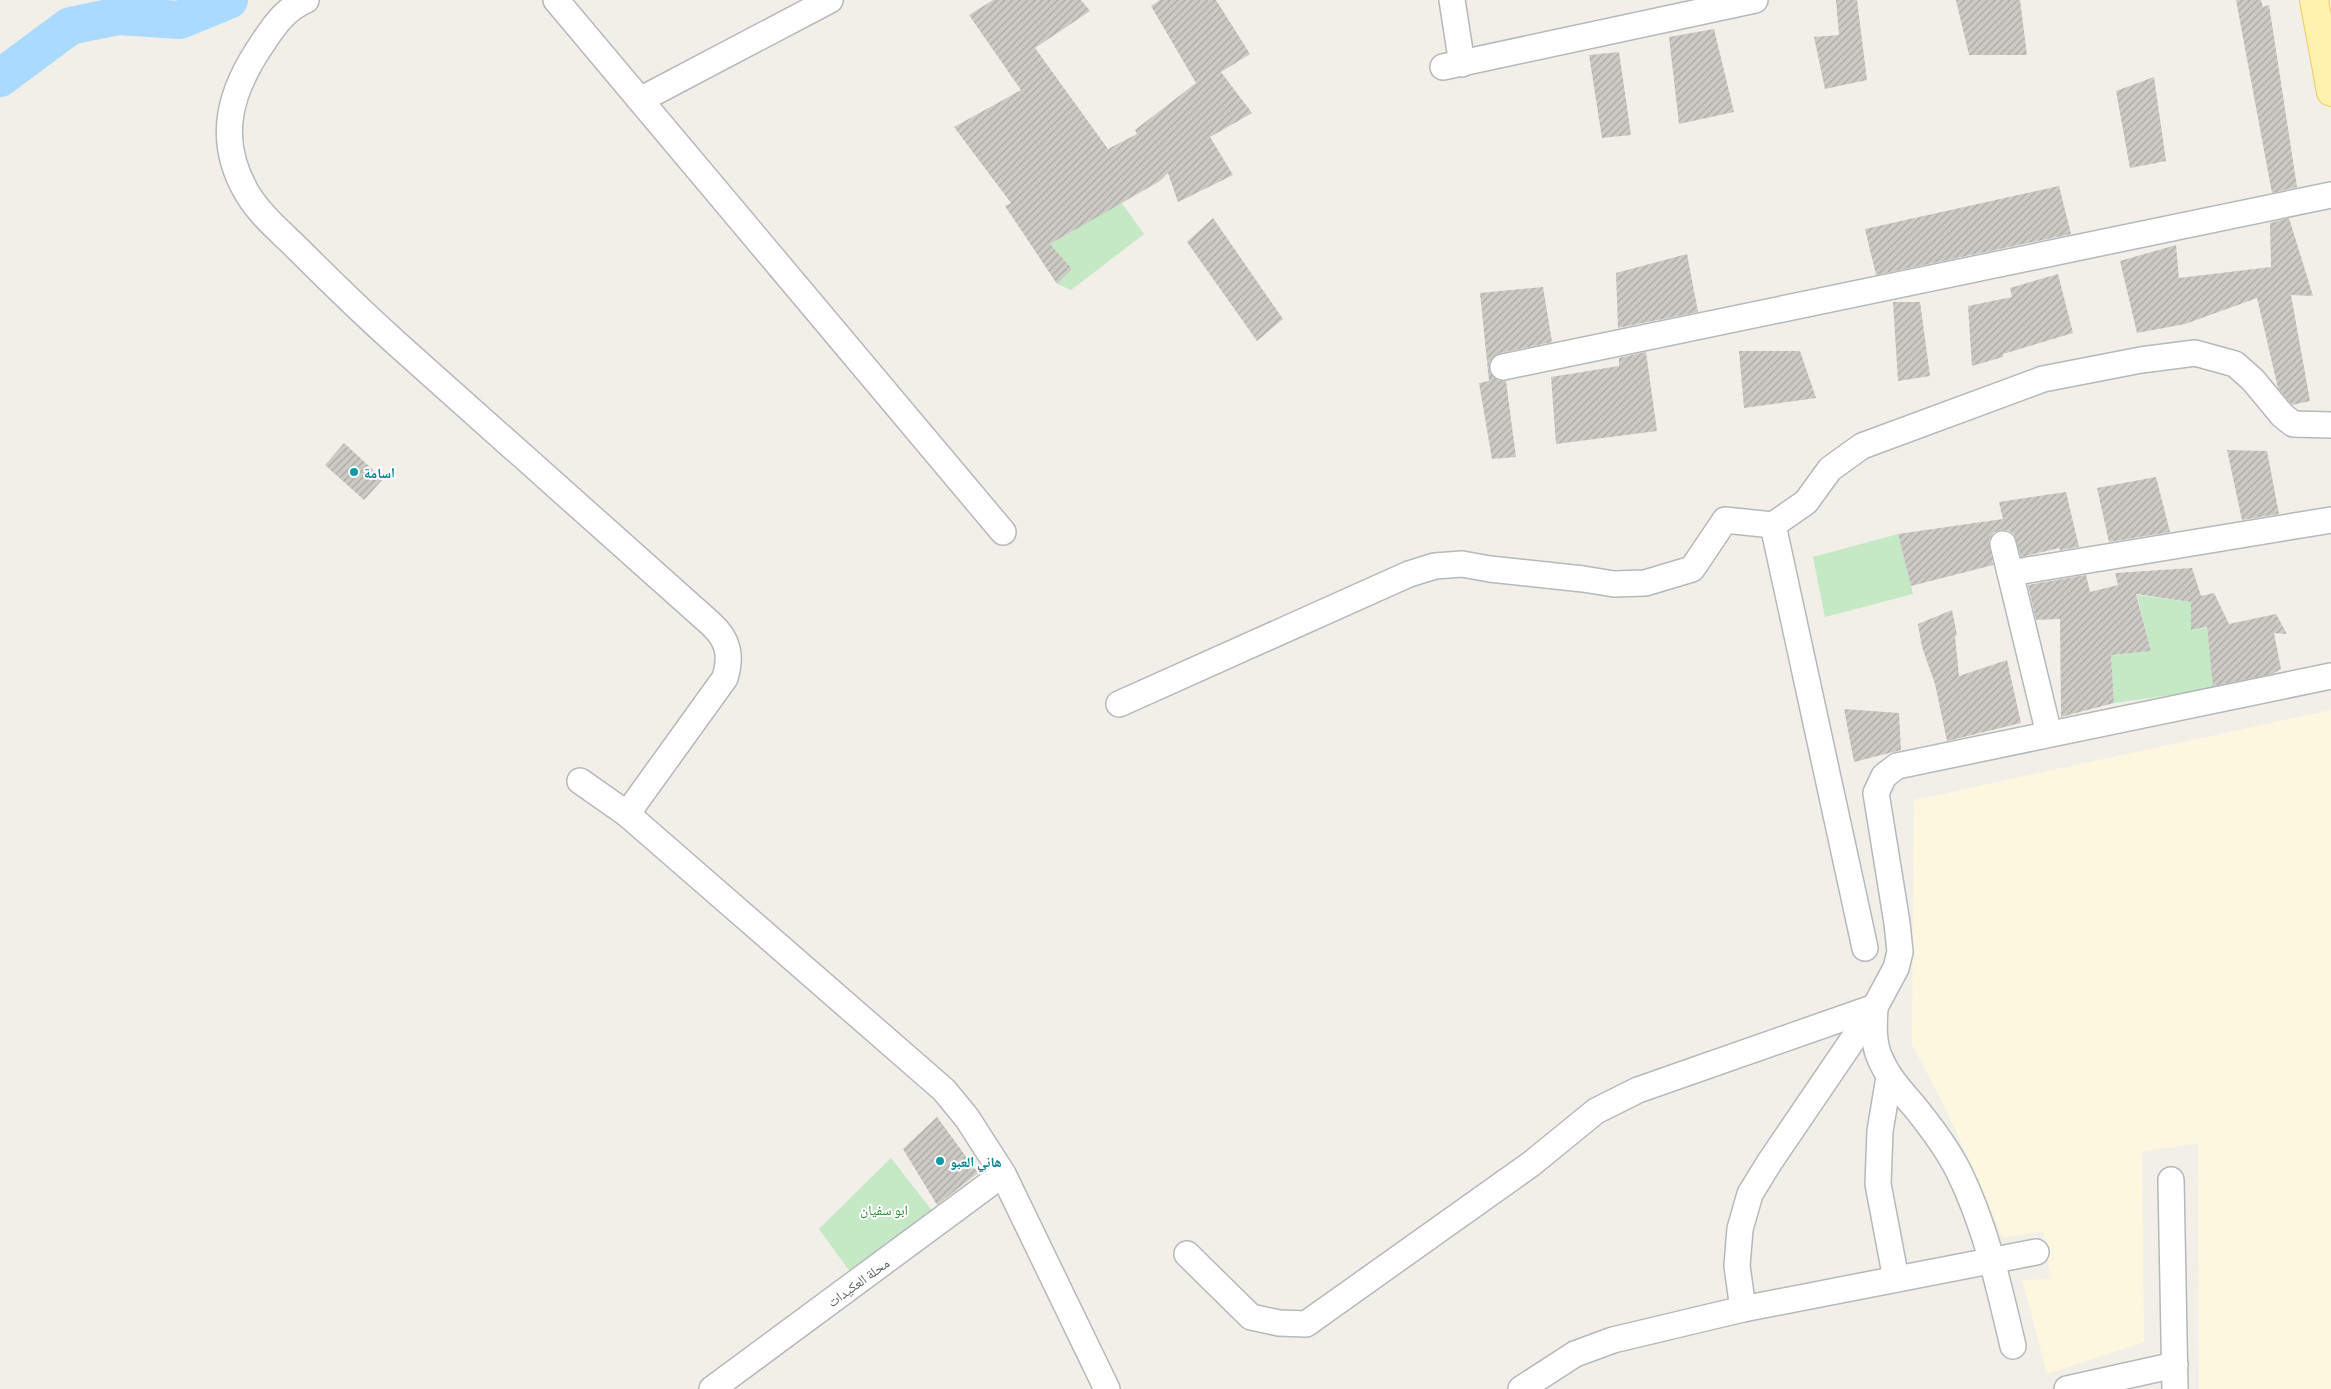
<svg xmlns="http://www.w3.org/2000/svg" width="2331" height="1389" font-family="Commissioner,'Noto Naskh Arabic',sans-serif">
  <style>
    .commercial { fill: #fef7e0 }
    .green { fill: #c5e8c5 }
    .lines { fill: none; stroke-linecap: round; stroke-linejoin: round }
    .river { stroke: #aadaff; stroke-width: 38 }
    .building { fill: url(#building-hatch) }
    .minor-casing { stroke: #b5b8bc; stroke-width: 28 }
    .major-casing { stroke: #f2c960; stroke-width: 30 }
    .minor { stroke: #fff; stroke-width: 25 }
    .major { stroke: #fff2af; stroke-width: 28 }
    .culture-dot { fill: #0f9aa8; stroke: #fff; stroke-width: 2 }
    .labels { text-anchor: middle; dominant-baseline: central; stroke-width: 4; stroke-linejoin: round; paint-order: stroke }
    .culture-label { font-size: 14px; font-weight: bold; fill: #0d838f; stroke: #fff; text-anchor: start }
    .park-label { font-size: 14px; fill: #348238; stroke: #fff }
    .street-label { font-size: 14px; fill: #5f6368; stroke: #fff }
  </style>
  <defs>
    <pattern id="building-hatch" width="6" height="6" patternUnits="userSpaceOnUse" patternTransform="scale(1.25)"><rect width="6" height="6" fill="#cccac5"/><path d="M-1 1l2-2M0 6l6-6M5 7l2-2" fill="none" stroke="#a9a8a4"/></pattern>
  </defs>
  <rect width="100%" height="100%" fill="#f1efe8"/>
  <!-- commercial -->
  <path class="commercial" d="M 2331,710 L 2331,1389 L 2199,1389 L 2198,1143 L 2142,1152 L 2144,1342 L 2047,1374 L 2022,1280 L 2051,1279 L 2043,1231 L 2003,1238 L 1945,1107 L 1912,1045 L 1914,800 Z"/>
  <!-- green -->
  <g class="green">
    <path d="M 1047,191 L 1121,202 L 1144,234 L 1071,290 L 1057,284 L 1072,269 L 1050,244 L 1075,230 Z"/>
    <path d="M 1898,534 L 1913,594 L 1825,617 L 1813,557 Z"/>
    <path d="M 2137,595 L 2191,602 L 2191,630 L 2207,628 L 2214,689 L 2114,703 L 2111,655 L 2151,651 Z"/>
    <path d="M 891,1158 L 933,1212 L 851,1273 L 819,1229 Z"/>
  </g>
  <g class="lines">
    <!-- river -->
    <path class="river" d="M 0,78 L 70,26 L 119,16 L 180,20 L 229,0"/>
  </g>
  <!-- building -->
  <g class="building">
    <path d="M 993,0 L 1081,0 L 1090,11 L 1035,48 L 1108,149 L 1137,134 L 1135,130 L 1196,83 L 1151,6 L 1160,0 L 1216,0 L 1250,54 L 1221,72 L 1252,113 L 1210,137 L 1233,175 L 1178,202 L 1168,173 L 1160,181 L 1050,244 L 1072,269 L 1057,284 L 1005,206 L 1011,203 L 954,127 L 1021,90 L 969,15 Z"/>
    <path d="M 1836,0 L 1857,0 L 1867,80 L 1825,89 L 1814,37 L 1839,35 Z"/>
    <path d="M 1956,0 L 2020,0 L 2027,55 L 1969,55 Z"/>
    <path d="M 2236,0 L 2261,0 L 2263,7 L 2269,5 L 2297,187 L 2272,193 Z"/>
    <path d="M 1714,29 L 1734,112 L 1679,124 L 1669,37 Z"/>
    <path d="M 1619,52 L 1631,135 L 1602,138 L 1589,55 Z"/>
    <path d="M 2154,77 L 2166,161 L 2130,168 L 2116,91 Z"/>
    <path d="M 2059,186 L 2071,234 L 1876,275 L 1865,229 Z"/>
    <path d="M 1213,218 L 1283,319 L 1257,341 L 1187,242 Z"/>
    <path d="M 2289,218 L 2313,296 L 2291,295 L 2310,401 L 2292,405 L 2278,388 L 2257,298 L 2185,324 L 2137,333 L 2120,261 L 2176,245 L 2179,278 L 2271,267 L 2270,223 Z"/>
    <path d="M 1687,254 L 1698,312 L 1618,328 L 1616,273 Z"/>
    <path d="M 2058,274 L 2073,333 L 2003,354 L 2003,357 L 1972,366 L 1968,306 L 2012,297 L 2010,288 Z"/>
    <path d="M 1543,287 L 1552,342 L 1500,353 L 1493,357 L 1489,363 L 1489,370 L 1493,377 L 1499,381 L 1506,381 L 1516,457 L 1492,459 L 1479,383 L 1489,381 L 1480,293 Z"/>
    <path d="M 1893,302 L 1920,302 L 1930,376 L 1898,381 Z"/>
    <path d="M 1739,351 L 1800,351 L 1816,398 L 1744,408 Z"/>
    <path d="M 1646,352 L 1657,431 L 1556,444 L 1551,377 L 1619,366 L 1619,358 Z"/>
    <path d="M 344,443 L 383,479 L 364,500 L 325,465 Z"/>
    <path d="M 2227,450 L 2267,451 L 2279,514 L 2242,520 Z"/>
    <path d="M 2156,477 L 2170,532 L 2109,542 L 2097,488 Z"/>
    <path d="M 2066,492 L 2079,547 L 2060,550 L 2059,548 L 2021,557 L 2014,534 L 2008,530 L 2000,530 L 1993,533 L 1989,540 L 1993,565 L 1911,586 L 1898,534 L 2003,519 L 1999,502 Z"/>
    <path d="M 2192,568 L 2201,596 L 2214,593 L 2229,624 L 2276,614 L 2287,634 L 2274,633 L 2281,669 L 2272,674 L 2213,686 L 2207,627 L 2191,630 L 2191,602 L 2136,594 L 2151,651 L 2111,655 L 2114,703 L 2061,717 L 2060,619 L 2036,620 L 2028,585 L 2086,575 L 2090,592 L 2118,585 L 2115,573 Z"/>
    <path d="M 1952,610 L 1957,635 L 1955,636 L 1959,676 L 2007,660 L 2021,723 L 1947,741 L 1935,684 L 1922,647 L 1918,624 Z"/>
    <path d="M 1844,709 L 1899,713 L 1901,750 L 1854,762 Z"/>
    <path d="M 937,1117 L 978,1173 L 937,1205 L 903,1149 Z"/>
  </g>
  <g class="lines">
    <!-- minor casing -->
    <g class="minor-casing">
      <g id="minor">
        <path d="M 306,0 C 286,9 276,23 264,41 C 230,90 215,138 247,193 C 260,215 281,232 299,250 C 334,285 368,318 405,351 C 507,442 609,532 710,623 C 728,639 732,655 725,678 L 627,814"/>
        <path d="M 556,0 L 1003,532"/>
        <path d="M 1452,0 L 1462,64"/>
        <path d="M 1443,67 L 1755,0"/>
        <path d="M 640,100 L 830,0"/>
        <path d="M 1503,367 L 2331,195"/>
        <path d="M 1773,525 L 1865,948"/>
        <path d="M 2003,544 L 2049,734"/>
        <path d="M 2010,573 L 2331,520"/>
        <path d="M 1119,704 L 1409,574 L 1435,566 L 1462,564 L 1490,569 L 1583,579 L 1614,584 L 1645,583 L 1692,569 L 1725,520 L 1773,525 L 1806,502 L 1830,469 L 1862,446 L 2043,379 L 2141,360 L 2195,353 L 2235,364 L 2253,380 L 2282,415 L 2293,424 L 2331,425"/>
        <path d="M 580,781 L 627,814 L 944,1090 L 967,1118 L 1003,1174 L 1107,1389"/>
        <path d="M 1889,1077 L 1880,1131 L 1878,1184 L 1896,1279"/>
        <path d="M 2171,1180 L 2175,1389"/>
        <path d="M 1187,1254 L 1251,1317 L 1279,1323 L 1306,1324 L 1531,1164 L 1596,1111 L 1638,1090 L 1875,1007 C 1874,1024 1873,1041 1879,1056 C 1887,1076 1900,1090 1914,1106 C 1931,1127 1947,1148 1959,1172 C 1986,1227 1999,1287 2013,1346"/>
        <path d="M 1743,1309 L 1737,1266 L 1740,1229 L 1750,1194 L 1769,1163 L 1875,1007 L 1896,968 L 1900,952 L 1897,923 L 1876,793 L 1884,776 L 1897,766 L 2331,676"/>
        <path d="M 712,1389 L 1003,1174"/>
        <path d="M 1521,1389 L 1575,1354 L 1613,1340 L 1743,1309 L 2036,1252"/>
        <path d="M 2067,1389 L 2175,1365"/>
      </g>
    </g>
    <!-- major casing -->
    <g class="major-casing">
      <path id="major" d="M 2314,0 L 2331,92"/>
    </g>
    <!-- minor -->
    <use href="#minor" class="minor"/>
    <!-- major -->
    <use href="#major" class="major"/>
  </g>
  <!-- markers -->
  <g class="culture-dot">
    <circle cx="354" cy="472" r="5"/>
    <circle cx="940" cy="1161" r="5"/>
  </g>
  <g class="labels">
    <!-- culture labels -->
    <g class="culture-label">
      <text x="364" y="472">اسامة</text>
      <text x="950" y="1161">هاني العبو</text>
    </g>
    <!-- park labels -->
    <g class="park-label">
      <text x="884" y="1209">ابو سفيان</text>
    </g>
    <!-- street labels -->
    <g class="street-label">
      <text transform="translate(858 1282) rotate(-36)">محلة العكيدات</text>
    </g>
  </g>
</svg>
